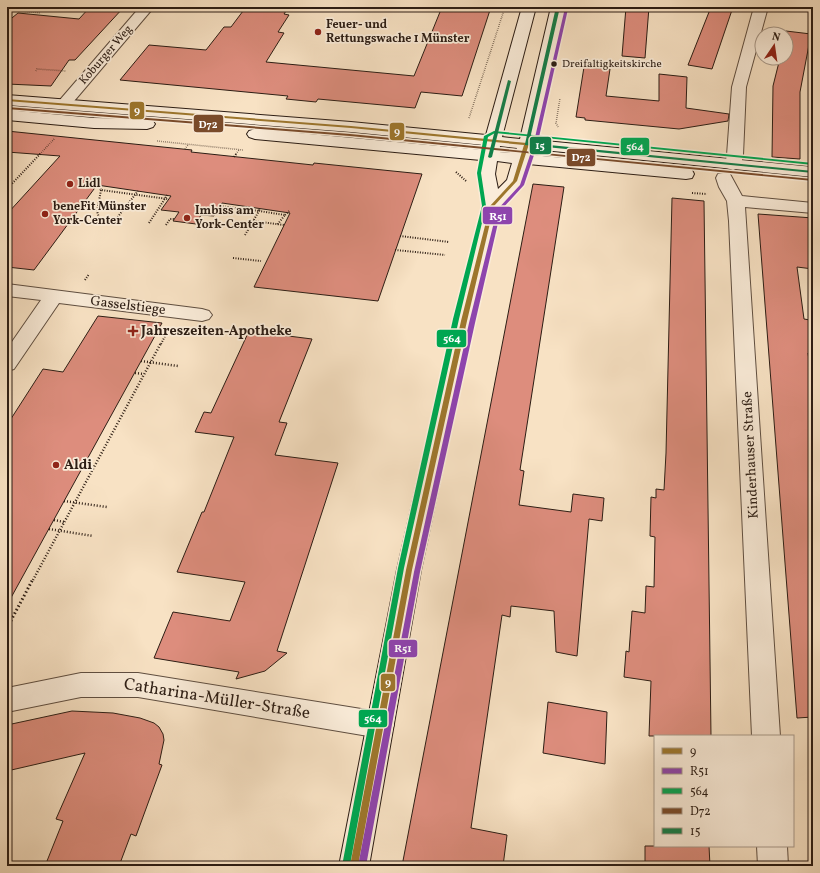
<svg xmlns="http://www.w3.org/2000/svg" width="820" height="873" font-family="Vollkorn,serif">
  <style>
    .building { fill: #dd8d7d; stroke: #2c1d14 }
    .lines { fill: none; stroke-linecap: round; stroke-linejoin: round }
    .minor-casing { stroke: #5f4e40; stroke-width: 2 }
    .secondary-casing { stroke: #2c1d14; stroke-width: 2 }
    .path-far3 { stroke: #2c1d14; stroke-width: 1.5; stroke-dasharray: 0.5 1.5; stroke-linecap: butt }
    .path-far2 { stroke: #2c1d14; stroke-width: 2; stroke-dasharray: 1 1.5; stroke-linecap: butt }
    .path-far1 { stroke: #2c1d14; stroke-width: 2.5; stroke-dasharray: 1 2; stroke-linecap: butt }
    .path { stroke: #2c1d14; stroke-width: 3; stroke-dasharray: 1.5 2.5; stroke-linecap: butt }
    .minor { fill: #faecd9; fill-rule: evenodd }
    .secondary { fill: #faecd9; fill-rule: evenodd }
    .bus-1-casing { stroke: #faecd9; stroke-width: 3 }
    .bus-2-casing { stroke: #faecd9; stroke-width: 3 }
    .bus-3-casing { stroke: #faecd9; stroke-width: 3 }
    .bus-4-casing { stroke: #faecd9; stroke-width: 3 }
    .bus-5-casing { stroke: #faecd9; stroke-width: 3 }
    .bus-1 { fill: #9d762c; fill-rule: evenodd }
    .bus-2 { fill: #8e44ad; fill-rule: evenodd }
    .bus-3 { fill: #00a651; fill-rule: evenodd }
    .bus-4 { fill: #7a4b2a; fill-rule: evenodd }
    .bus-5 { fill: #137e48; fill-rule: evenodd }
    .poi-dot { fill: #8f2418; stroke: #faecd9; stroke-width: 1.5 }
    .bus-dot { fill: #2c1d14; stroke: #faecd9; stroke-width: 1.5 }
    .labels { text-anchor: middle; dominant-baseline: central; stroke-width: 3.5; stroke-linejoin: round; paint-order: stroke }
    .far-bus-label { font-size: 11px; fill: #2c1d14; stroke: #faecd9; text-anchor: start }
    .far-poi-label { font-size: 12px; font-weight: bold; fill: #2c1d14; stroke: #faecd9; text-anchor: start }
    .far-street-label { font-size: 12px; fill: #2c1d14; stroke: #faecd9 }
    .street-label { font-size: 14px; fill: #2c1d14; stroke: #faecd9 }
    .poi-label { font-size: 14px; font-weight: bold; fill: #2c1d14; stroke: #faecd9; text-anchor: start }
    .near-street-label { font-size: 17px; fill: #2c1d14; stroke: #faecd9 }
    .line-badge { stroke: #faecd9; stroke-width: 1.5 }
    .badge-label { font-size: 11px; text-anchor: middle; font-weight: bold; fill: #fff }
  </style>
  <rect width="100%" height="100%" fill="#f8e2c4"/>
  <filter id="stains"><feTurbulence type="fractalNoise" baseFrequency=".005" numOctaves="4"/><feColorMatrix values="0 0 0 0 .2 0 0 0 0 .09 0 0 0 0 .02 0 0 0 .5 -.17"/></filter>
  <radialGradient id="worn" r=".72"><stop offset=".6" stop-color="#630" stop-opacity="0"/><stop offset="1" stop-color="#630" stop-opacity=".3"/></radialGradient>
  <!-- building -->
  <g class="building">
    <path d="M 90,7 L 124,7 L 75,60 L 69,60 L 51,86 L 7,84 L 7,22 L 18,13 L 79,19 Z"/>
    <path d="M 246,7 L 275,9 L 286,11 L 284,14 L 289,15 L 278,32 L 284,33 L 266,62 L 414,76 L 442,7 L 491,7 L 462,96 L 421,92 L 415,108 L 318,99 L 316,102 L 286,99 L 288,96 L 120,80 L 149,45 L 206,50 L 224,27 L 231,27 Z"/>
    <path d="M 626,7 L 649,7 L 645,58 L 622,56 Z"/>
    <path d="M 711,7 L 733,7 L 712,69 L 688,65 Z"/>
    <path d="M 786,31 L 811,34 L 800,92 L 800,159 L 772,157 L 773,86 L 780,58 L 786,58 Z"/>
    <path d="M 584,67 L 610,69 L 606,96 L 659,101 L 659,74 L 687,77 L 686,108 L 729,114 L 728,121 L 679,129 L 585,120 L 585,118 L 576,117 Z"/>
    <path d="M 7,131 L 192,150 L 191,152 L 313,165 L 314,163 L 422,174 L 378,301 L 254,287 L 290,213 L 222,203 L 214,216 L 201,215 L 196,224 L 173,221 L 179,212 L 161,210 L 171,196 L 97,185 L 34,270 L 7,267 L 7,214 L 60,156 L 7,152 Z"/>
    <path d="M 533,184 L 564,187 L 520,470 L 524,471 L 519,505 L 571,512 L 573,494 L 604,498 L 602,521 L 589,519 L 577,656 L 556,652 L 554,611 L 511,606 L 510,617 L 502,615 L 471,828 L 507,835 L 503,866 L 402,866 Z"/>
    <path d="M 672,198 L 704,201 L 711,736 L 649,736 L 651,681 L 624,677 L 626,651 L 629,652 L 632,611 L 645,613 L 646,586 L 654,587 L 655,537 L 650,536 L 651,497 L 656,498 L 656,489 L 664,490 L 666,453 Z"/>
    <path d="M 758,214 L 813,218 L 813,269 L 797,267 L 804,319 L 810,320 L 813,345 L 813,353 L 808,353 L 813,389 L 813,717 L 797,718 Z"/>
    <path d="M 98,316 L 162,323 L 7,605 L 7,425 L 43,369 L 63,372 Z"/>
    <path d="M 249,331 L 312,339 L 279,422 L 287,423 L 275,455 L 338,463 L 277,651 L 287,653 L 265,671 L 236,679 L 239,672 L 154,658 L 173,612 L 230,621 L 245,582 L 177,572 L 202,512 L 204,512 L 234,437 L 195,432 L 204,412 L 211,413 Z"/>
    <path d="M 548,702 L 607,712 L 605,764 L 543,753 Z"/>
    <path d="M 72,711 L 113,713 L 140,718 L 154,723 L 159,727 L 163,734 L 164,740 L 159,764 L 162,765 L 136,836 L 131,834 L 119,866 L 45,866 L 63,821 L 56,819 L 85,753 L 7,771 L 7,725 Z"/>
    <path d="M 645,846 L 709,846 L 710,866 L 645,866 Z"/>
  </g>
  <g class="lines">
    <!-- minor casing -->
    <g class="minor-casing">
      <g id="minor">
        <path d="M 140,7 L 154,7 L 69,107 L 64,109 L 59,107 L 56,104 L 59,101 Z"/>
        <path d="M 754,7 L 768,7 L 746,87 L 743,155 L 741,165 L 739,168 L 733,170 L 727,168 L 725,165 L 727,155 L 732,87 Z"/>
        <path d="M 724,173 L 730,174 L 742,196 L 813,203 L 813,213 L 745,207 L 780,736 L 752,736 L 729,221 L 727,201 L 719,187 L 716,178 L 718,174 Z"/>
        <path d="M 7,284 L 202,309 L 209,311 L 212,315 L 209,319 L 202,321 L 59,303 L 14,369 L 7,371 L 7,349 L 41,300 L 7,296 Z"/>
        <path d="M 81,673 L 138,673 L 380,712 L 390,716 L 394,725 L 390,734 L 380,738 L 138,697 L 81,697 L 7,712 L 7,688 Z"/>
        <path d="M 757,846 L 787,846 L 788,866 L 758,866 Z"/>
      </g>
    </g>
    <!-- secondary casing -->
    <g class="secondary-casing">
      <g id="secondary">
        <path d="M 522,7 L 536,7 L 502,137 L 520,139 L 551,7 L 565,7 L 535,140 L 813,167 L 813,177 L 533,149 L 531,155 L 686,169 L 692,170 L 694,174 L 692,178 L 686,179 L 528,164 L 523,181 L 500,207 L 474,321 L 421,570 L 369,866 L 339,866 L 397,570 L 454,321 L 483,206 L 479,174 L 481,160 L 255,139 L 249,137 L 247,134 L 249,131 L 255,129 L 483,150 L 484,145 L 351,132 L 7,105 L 7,95 L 351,122 L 486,135 ZM 500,146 L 517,148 L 515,153 L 499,152 ZM 497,161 L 512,163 L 507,180 L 498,189 L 495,174 Z"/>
        <path d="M 7,110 L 94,118 L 147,119 L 153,121 L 155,124 L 153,127 L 147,129 L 94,128 L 7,120 Z"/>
      </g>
    </g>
    <!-- path-far3 -->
    <g class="path-far3">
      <path d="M 21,11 L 40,13"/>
      <path d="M 36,71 L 37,69 L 66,71"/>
      <path d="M 469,118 L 505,7"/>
      <path d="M 558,127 L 556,123 L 560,98"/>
      <path d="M 157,141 L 243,150"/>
      <path d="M 185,149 L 188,145"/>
      <path d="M 40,154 L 55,138"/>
      <path d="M 236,154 L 239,150"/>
    </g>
    <!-- path-far2 -->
    <g class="path-far2">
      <path d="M 234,157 L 237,153"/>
      <path d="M 456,172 L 466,181"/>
      <path d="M 98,184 L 101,190 L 168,199"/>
      <path d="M 7,189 L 41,153"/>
      <path d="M 692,193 L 707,194"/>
      <path d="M 220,206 L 259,211 L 260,208"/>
      <path d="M 285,215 L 289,211"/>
      <path d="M 99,218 L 97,211 L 101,190"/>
      <path d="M 116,219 L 138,191"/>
      <path d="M 253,221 L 284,225"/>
      <path d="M 149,223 L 168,194"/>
      <path d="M 166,225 L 170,219 L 174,219"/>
      <path d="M 196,229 L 201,222 L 197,222"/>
      <path d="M 245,235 L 259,211 L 285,215 L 277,225"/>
      <path d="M 400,236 L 449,242"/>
      <path d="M 395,250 L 445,255"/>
      <path d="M 233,258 L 261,261"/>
      <path d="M 85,280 L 89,274"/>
      <path d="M 156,333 L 166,334"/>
      <path d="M 161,344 L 168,330"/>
    </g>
    <!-- path-far1 -->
    <g class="path-far1">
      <path d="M 141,361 L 178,366"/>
      <path d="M 135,373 L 144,374"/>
      <path d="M 64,501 L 107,507"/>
      <path d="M 54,520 L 64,522"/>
      <path d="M 49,529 L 93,536"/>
      <path d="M 33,580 L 161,343"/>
    </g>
    <!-- path -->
    <path class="path" d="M 7,628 L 33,579"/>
    <!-- minor -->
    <use href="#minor" class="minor"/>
    <!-- secondary -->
    <use href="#secondary" class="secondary"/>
    <!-- bus-1 casing -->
    <g class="bus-1-casing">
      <path id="bus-1" d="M 7,99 L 351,126 L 527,143 L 529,144 L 517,181 L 494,206 L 467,321 L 412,570 L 358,866 L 350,866 L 406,570 L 461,321 L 490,206 L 513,181 L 524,145 L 351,128 L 7,101 Z"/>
    </g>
    <!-- bus-2 casing -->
    <g class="bus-2-casing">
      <path id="bus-2" d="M 565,8 L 568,9 L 537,146 L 524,185 L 501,210 L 475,323 L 420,572 L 366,866 L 358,866 L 414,572 L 469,323 L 497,210 L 520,185 L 533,146 Z"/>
    </g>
    <!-- bus-3 casing -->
    <g class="bus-3-casing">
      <path id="bus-3" d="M 494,131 L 813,163 L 813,165 L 495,133 L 488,137 L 481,173 L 486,206 L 459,319 L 404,568 L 350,865 L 350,866 L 342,866 L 398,568 L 453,319 L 482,206 L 477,173 L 484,136 Z"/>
    </g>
    <!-- bus-4 casing -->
    <g class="bus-4-casing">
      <path id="bus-4" d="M 7,107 L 350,134 L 812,179 L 813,179 L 813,181 L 350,136 L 7,109 Z"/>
    </g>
    <!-- bus-5 casing -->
    <g class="bus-5-casing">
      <g id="bus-5">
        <path d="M 556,7 L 560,7 L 529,143 L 813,171 L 813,173 L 525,145 L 525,144 Z"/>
        <path d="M 508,80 L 511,81 L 492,157 L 490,158 L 488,157 Z"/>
      </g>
    </g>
    <!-- bus-1 -->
    <use href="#bus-1" class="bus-1"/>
    <!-- bus-2 -->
    <use href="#bus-2" class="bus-2"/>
    <!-- bus-3 -->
    <use href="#bus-3" class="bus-3"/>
    <!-- bus-4 -->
    <use href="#bus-4" class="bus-4"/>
    <!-- bus-5 -->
    <use href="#bus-5" class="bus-5"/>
  </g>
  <!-- markers -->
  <g class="poi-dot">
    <circle cx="318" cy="32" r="4"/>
    <circle cx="70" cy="184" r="4"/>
    <circle cx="45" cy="214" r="4"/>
    <circle cx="187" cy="218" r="4"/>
    <path d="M131 325h4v4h4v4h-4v4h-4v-4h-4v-4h4z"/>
    <circle cx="56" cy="465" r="4"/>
  </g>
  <circle class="bus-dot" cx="554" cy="64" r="3.5"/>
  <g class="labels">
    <!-- far-bus labels -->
    <g class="far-bus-label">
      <text x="562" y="64">Dreifaltigkeitskirche</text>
    </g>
    <!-- far-poi labels -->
    <g class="far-poi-label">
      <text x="326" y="25">Feuer- und<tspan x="326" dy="14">Rettungswache 1 Münster</tspan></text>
      <text x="78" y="184">Lidl</text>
      <text x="53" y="207">beneFit Münster<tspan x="53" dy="14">York-Center</tspan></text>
      <text x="195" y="211">Imbiss am<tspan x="195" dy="14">York-Center</tspan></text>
    </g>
    <!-- far-street labels -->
    <g class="far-street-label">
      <text transform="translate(106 55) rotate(-49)">Koburger Weg</text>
    </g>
    <!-- street labels -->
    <g class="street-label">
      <text transform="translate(128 306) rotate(7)">Gasselstiege</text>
      <text transform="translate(751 455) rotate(-93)">Kinderhauser Straße</text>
    </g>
    <!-- poi labels -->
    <g class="poi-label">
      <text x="141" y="331">Jahreszeiten-Apotheke</text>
      <text x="64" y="465">Aldi</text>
    </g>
    <!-- near-street labels -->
    <g class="near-street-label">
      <text transform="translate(217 699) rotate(9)">Catharina-Müller-Straße</text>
    </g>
  </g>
  <g class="line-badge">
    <rect x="129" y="101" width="16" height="19" rx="4" fill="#9d762c"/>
    <rect x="193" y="114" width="31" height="19" rx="4" fill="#7a4b2a"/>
    <rect x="389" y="122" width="16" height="19" rx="4" fill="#9d762c"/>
    <rect x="529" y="136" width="23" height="19" rx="4" fill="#137e48"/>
    <rect x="620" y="137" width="30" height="19" rx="4" fill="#00a651"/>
    <rect x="566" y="148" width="30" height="19" rx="4" fill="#7a4b2a"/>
    <rect x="482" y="206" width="31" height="19" rx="4" fill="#8e44ad"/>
    <rect x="436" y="329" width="31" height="19" rx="4" fill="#00a651"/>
    <rect x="388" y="639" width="30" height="19" rx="4" fill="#8e44ad"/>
    <rect x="380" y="673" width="16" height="19" rx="4" fill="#9d762c"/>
    <rect x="358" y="709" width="30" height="19" rx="4" fill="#00a651"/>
  </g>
  <g class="badge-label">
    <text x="137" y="114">9</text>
    <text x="208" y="128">D72</text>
    <text x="397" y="135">9</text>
    <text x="540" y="149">15</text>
    <text x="635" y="150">564</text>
    <text x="581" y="161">D72</text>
    <text x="498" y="220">R51</text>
    <text x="452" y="342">564</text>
    <text x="403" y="652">R51</text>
    <text x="388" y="686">9</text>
    <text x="373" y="722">564</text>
  </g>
  <!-- margin -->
  <rect width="820" height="873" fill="none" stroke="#f8e2c4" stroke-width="24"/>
  <rect x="8" y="8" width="804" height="857" fill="none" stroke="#2c1d14" stroke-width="2"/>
  <rect x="12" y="12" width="796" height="849" fill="none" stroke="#2c1d14"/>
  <!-- legend -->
  <rect x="654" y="735" width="140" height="112" fill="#faecd9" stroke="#a8998a"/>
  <rect x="662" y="748" width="20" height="6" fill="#9d762c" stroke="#a8998a"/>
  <text x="690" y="755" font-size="12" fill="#2c1d14">9</text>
  <rect x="662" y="768" width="20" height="6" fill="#8e44ad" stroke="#a8998a"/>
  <text x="690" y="775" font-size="12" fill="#2c1d14">R51</text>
  <rect x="662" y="788" width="20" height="6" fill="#00a651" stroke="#a8998a"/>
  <text x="690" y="795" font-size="12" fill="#2c1d14">564</text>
  <rect x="662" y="808" width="20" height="6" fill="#7a4b2a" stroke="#a8998a"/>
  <text x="690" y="815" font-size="12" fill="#2c1d14">D72</text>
  <rect x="662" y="828" width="20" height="6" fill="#137e48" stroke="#a8998a"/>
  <text x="690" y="835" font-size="12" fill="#2c1d14">15</text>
  <!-- north arrow -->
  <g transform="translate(774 46) rotate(13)"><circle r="19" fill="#faecd9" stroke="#a8998a"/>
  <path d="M0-3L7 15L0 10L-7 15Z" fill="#8f2418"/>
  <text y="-6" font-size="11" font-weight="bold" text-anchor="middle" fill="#2c1d14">N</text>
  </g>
  <rect width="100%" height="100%" filter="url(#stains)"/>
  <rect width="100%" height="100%" fill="url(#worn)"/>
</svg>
